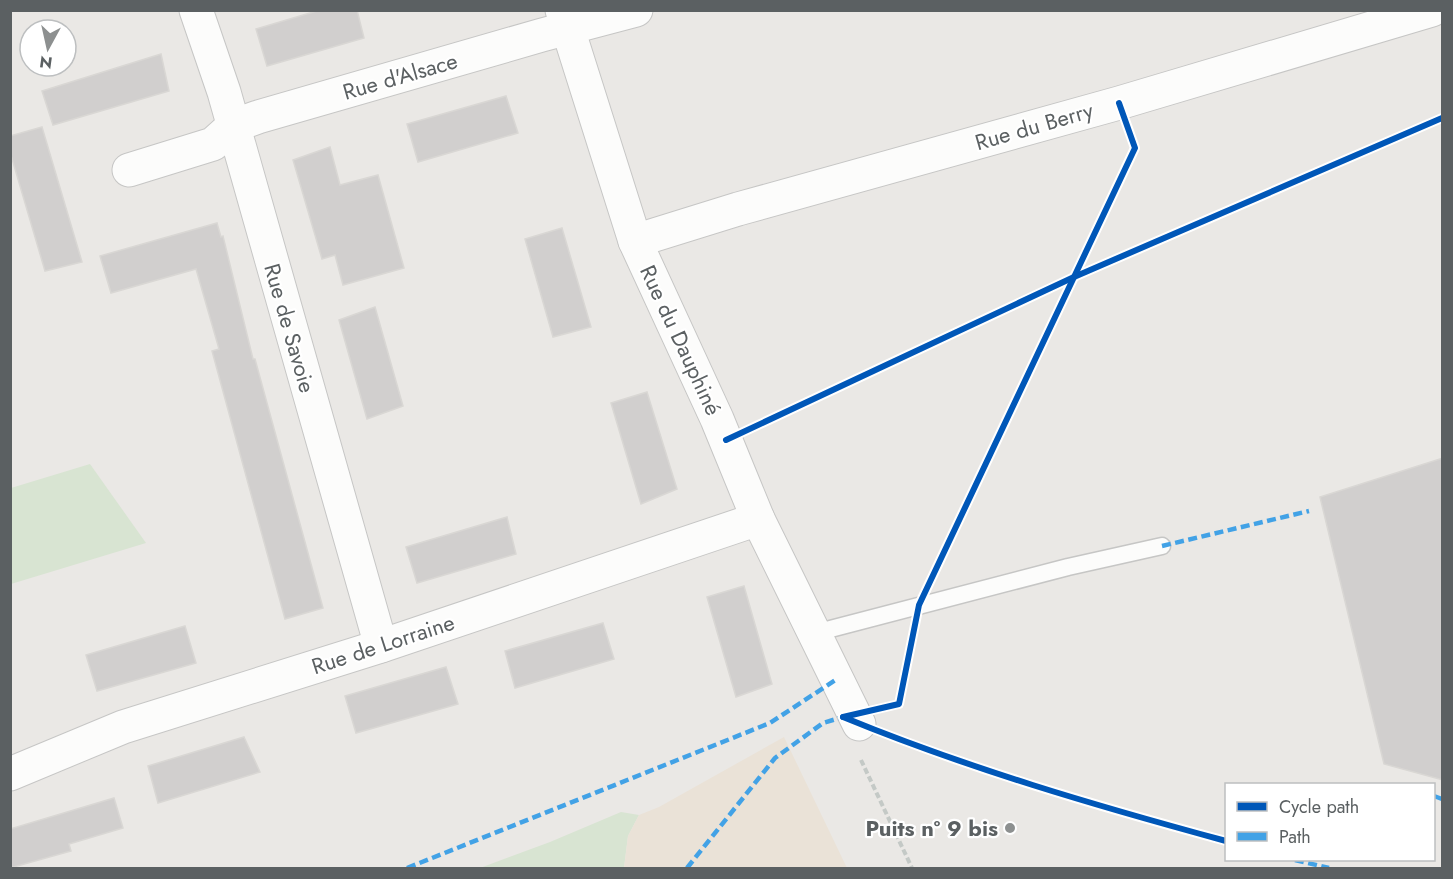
<svg xmlns="http://www.w3.org/2000/svg" width="1453" height="879" font-family="Jost,sans-serif">
  <style>
    .green { fill: #d8e4d2 }
    .sand { fill: #eae2d7 }
    .building { fill: #d1cfce; stroke: #d9d7d4; stroke-width: 1.5 }
    .lines { fill: none; stroke-linecap: round; stroke-linejoin: round }
    .lane-casing { stroke: #c6c6c5; stroke-width: 19 }
    .street-casing { stroke: #c6c6c5; stroke-width: 35 }
    .path { stroke: #c4c9c6; stroke-width: 4; stroke-dasharray: 6 3; stroke-linecap: butt }
    .lane { stroke: #fcfcfb; stroke-width: 16 }
    .street { stroke: #fcfcfb; stroke-width: 33 }
    .quiet { stroke: #42a2e6; stroke-width: 4.5; stroke-dasharray: 9 4.5; stroke-linecap: butt }
    .cycleway-casing { stroke: #fff; stroke-width: 10 }
    .cycleway { stroke: #0057b8; stroke-width: 6 }
    .poi-dot { fill: #8d9090; stroke: #fff; stroke-width: 2 }
    .labels { text-anchor: middle; dominant-baseline: central; stroke-width: 4.5; stroke-linejoin: round; paint-order: stroke }
    .street-label { font-size: 22px; fill: #5b6062; stroke: #fff }
    .poi-label { font-size: 22px; font-weight: bold; fill: #5b6062; stroke: #fff; text-anchor: end }
  </style>
  <rect width="100%" height="100%" fill="#eae8e5"/>
  <!-- green -->
  <g class="green">
    <path d="M 90,464 L 146,543 L 11,584 L 11,488 Z"/>
    <path d="M 621,812 L 639,815 L 628,836 L 624,868 L 480,868 L 550,842 Z"/>
  </g>
  <!-- sand -->
  <path class="sand" d="M 784,737 L 847,868 L 624,868 L 628,836 L 639,815 L 659,807 Z"/>
  <!-- building -->
  <g class="building">
    <path d="M 320,10 L 357,10 L 364,38 L 267,66 L 256,29 Z"/>
    <path d="M 161,54 L 169,91 L 53,125 L 42,91 Z"/>
    <path d="M 506,96 L 518,133 L 418,162 L 407,124 Z"/>
    <path d="M 42,127 L 82,262 L 45,271 L 10,152 L 10,136 Z"/>
    <path d="M 330,147 L 340,185 L 378,175 L 404,268 L 343,285 L 335,255 L 322,259 L 293,160 Z"/>
    <path d="M 217,223 L 221,237 L 223,236 L 253,359 L 255,359 L 323,608 L 285,619 L 212,351 L 219,349 L 196,269 L 111,293 L 100,256 Z"/>
    <path d="M 562,228 L 591,327 L 553,337 L 525,239 Z"/>
    <path d="M 375,307 L 403,406 L 367,419 L 339,320 Z"/>
    <path d="M 647,392 L 677,489 L 641,504 L 611,403 Z"/>
    <path d="M 1443,458 L 1443,780 L 1384,764 L 1320,497 Z"/>
    <path d="M 507,517 L 516,554 L 417,583 L 406,547 Z"/>
    <path d="M 744,586 L 772,684 L 736,697 L 707,597 Z"/>
    <path d="M 603,623 L 614,659 L 515,688 L 505,651 Z"/>
    <path d="M 185,626 L 196,663 L 97,691 L 86,655 Z"/>
    <path d="M 446,667 L 458,704 L 356,733 L 345,696 Z"/>
    <path d="M 244,737 L 260,772 L 158,803 L 148,766 Z"/>
    <path d="M 114,798 L 123,828 L 69,844 L 71,851 L 10,868 L 10,829 Z"/>
  </g>
  <g class="lines">
    <!-- lane casing -->
    <g class="lane-casing">
      <path id="lane" d="M 815,633 L 1068,567 L 1162,546"/>
    </g>
    <!-- street casing -->
    <g class="street-casing">
      <g id="street">
        <path d="M 196,10 L 224,92 L 381,646"/>
        <path d="M 562,10 L 635,241 L 717,419 L 758,519 L 859,724"/>
        <path d="M 129,170 L 213,144 L 233,126 L 258,117 L 542,35 L 636,10"/>
        <path d="M 635,241 L 738,209 L 1119,103 L 1432,10"/>
        <path d="M 10,774 L 123,727 L 381,646 L 758,519"/>
      </g>
    </g>
    <!-- path -->
    <path class="path" d="M 861,760 L 912,868"/>
    <!-- lane -->
    <use href="#lane" class="lane"/>
    <!-- street -->
    <use href="#street" class="street"/>
    <!-- quiet -->
    <g class="quiet">
      <path d="M 1162,546 L 1309,511"/>
      <path d="M 1434,796 L 1442,799"/>
      <path d="M 1295,860 L 1329,868"/>
      <path d="M 407,868 L 770,723 L 837,679"/>
      <path d="M 687,868 L 775,758 L 823,723 L 846,716"/>
    </g>
    <!-- cycleway casing -->
    <g class="cycleway-casing">
      <g id="cycleway">
        <path d="M 726,440 L 1074,277 L 1442,118"/>
        <path d="M 843,717 L 899,704 L 919,605 L 1135,148 L 1119,103"/>
        <path d="M 843,717 C 967,768 1097,806 1226,841"/>
      </g>
    </g>
    <!-- cycleway -->
    <use href="#cycleway" class="cycleway"/>
  </g>
  <!-- markers -->
  <circle class="poi-dot" cx="1010" cy="828" r="6"/>
  <g class="labels">
    <!-- street labels -->
    <g class="street-label">
      <text transform="translate(400 76) rotate(-16)">Rue d'Alsace</text>
      <text transform="translate(1034 126) rotate(-16)">Rue du Berry</text>
      <text transform="translate(290 328) rotate(74)">Rue de Savoie</text>
      <text transform="translate(681 340) rotate(65)">Rue du Dauphiné</text>
      <text transform="translate(383 644) rotate(-18)">Rue de Lorraine</text>
    </g>
    <!-- poi labels -->
    <g class="poi-label">
      <text x="998" y="828">Puits n° 9 bis</text>
    </g>
  </g>
  <!-- border -->
  <rect width="1453" height="879" fill="none" stroke="#5b6062" stroke-width="24"/>
  <!-- legend -->
  <rect x="1225" y="783" width="210" height="78" fill="#ffffff" stroke="#bdbfc0" stroke-width="1.5"/>
  <rect x="1237" y="802" width="30" height="9" fill="#0057b8" stroke="#bdbfc0" stroke-width="1.5"/>
  <text x="1279" y="813" font-size="18" fill="#5b6062">Cycle path</text>
  <rect x="1237" y="832" width="30" height="9" fill="#42a2e6" stroke="#bdbfc0" stroke-width="1.5"/>
  <text x="1279" y="843" font-size="18" fill="#5b6062">Path</text>
  <!-- north arrow -->
  <g transform="translate(48 48) rotate(188)"><circle r="28" fill="#ffffff" stroke="#bdbfc0" stroke-width="1.5"/>
  <path d="M0-4.5L10 22L0 15L-10 22Z" fill="#8d9090"/>
  <text y="-9" font-size="16" font-weight="bold" text-anchor="middle" fill="#5b6062">N</text>
  </g>
</svg>
